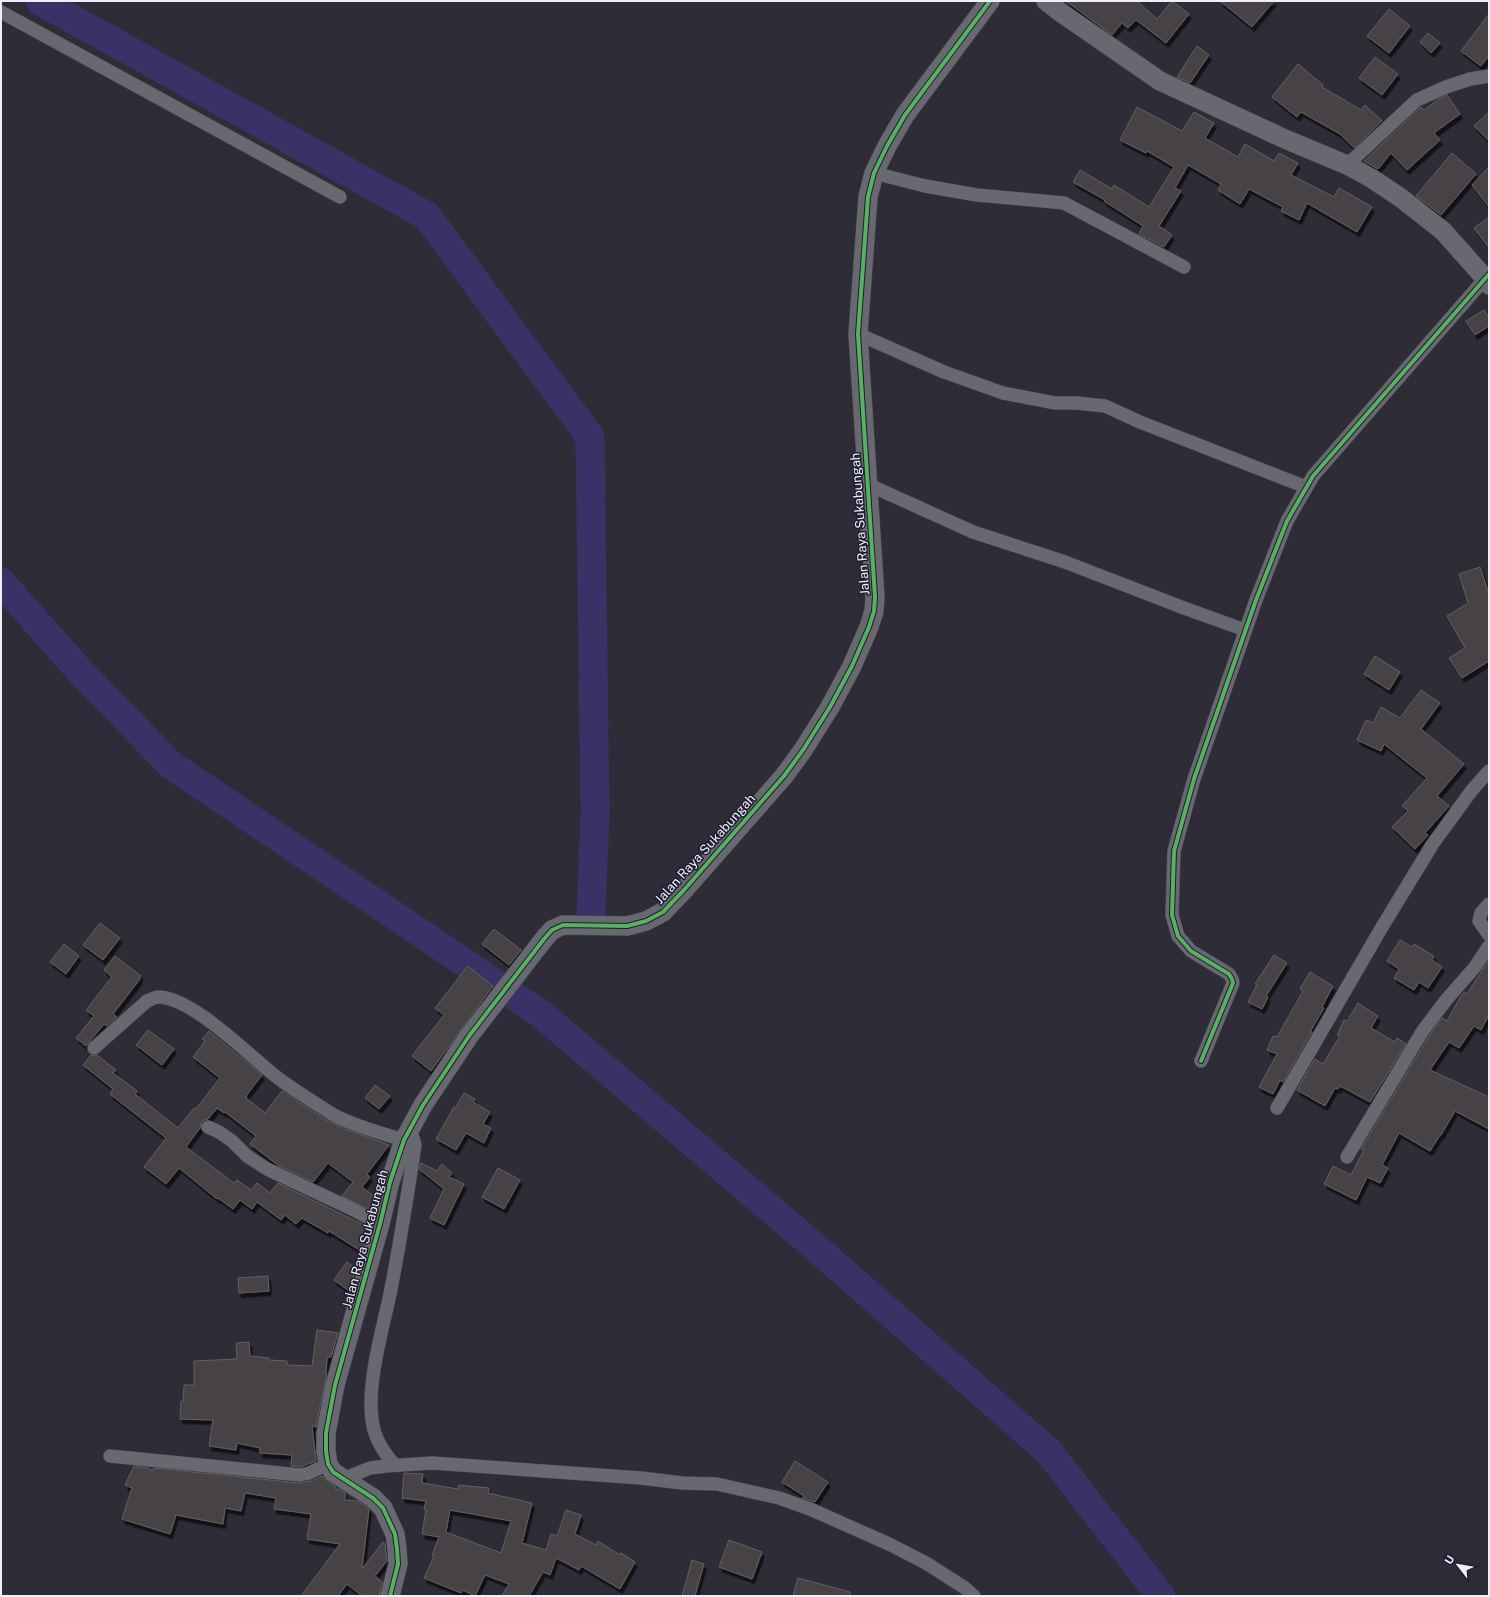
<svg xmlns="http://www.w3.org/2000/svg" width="1490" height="1597" font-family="'Public Sans',sans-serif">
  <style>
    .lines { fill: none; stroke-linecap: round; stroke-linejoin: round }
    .river { stroke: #393267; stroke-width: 29 }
    .building { fill: #464345; stroke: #636060; fill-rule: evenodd; filter: url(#shadow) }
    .street-casing { stroke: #4a4952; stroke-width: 14 }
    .secondary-casing { stroke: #4a4952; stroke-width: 20 }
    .street { stroke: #686870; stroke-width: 13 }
    .secondary { stroke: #686870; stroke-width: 19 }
    .cycleway-casing { stroke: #1f1e31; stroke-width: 6 }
    .cycleway { stroke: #56b35d; stroke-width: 4 }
    .labels { text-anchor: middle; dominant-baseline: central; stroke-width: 3; stroke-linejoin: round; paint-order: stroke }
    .street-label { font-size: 13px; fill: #efeffc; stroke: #1f1e31 }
  </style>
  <defs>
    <filter id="shadow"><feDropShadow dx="2.5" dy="4.5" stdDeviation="0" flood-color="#0009"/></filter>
  </defs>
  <rect width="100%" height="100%" fill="#2d2c37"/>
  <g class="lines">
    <!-- river -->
    <g class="river">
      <path d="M 40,1 L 427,216 L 590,437 L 595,813 L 591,913"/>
      <path d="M 1,582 L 78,669 L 171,765 L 541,1014 L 807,1240 L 1048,1451 L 1161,1596"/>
    </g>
  </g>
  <!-- building -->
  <g class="building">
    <path d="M 1066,1 L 1137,1 L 1157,19 L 1172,1 L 1189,14 L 1166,43 L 1136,20 L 1128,28 L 1122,23 L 1112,35 Z"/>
    <path d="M 1220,1 L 1274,1 L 1252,27 Z"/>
    <path d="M 1389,9 L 1410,26 L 1389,53 L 1367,36 Z"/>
    <path d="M 1489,14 L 1489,56 L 1481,66 L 1461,51 Z"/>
    <path d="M 1428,33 L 1440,43 L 1431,53 L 1420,42 Z"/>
    <path d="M 1197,46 L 1209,55 L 1190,83 L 1177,77 Z"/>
    <path d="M 1375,57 L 1398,74 L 1382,95 L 1359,78 Z"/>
    <path d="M 1298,64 L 1323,85 L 1322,87 L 1361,110 L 1365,105 L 1382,121 L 1354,148 L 1340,134 L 1301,112 L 1297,117 L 1272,97 Z"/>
    <path d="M 1447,95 L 1460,114 L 1434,133 L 1440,140 L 1407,170 L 1391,153 L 1378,169 L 1364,161 L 1421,107 L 1424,110 L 1439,99 Z"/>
    <path d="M 1137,107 L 1182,131 L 1194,112 L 1214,123 L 1205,138 L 1238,157 L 1245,144 L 1274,161 L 1279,153 L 1298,163 L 1291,175 L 1334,197 L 1339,188 L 1372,207 L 1357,232 L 1307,203 L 1299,220 L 1281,211 L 1283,207 L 1249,189 L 1240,204 L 1218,190 L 1221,184 L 1188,165 L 1175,188 L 1181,191 L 1159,226 L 1172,235 L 1164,247 L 1139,234 L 1143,226 L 1104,201 L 1105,200 L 1073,182 L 1080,170 L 1112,189 L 1114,185 L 1149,207 L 1174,167 L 1147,151 L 1146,153 L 1120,140 Z"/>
    <path d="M 1489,112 L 1489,141 L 1474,126 Z"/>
    <path d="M 1452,153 L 1476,174 L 1441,215 L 1416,196 Z"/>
    <path d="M 1489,167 L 1489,207 L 1472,185 Z"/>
    <path d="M 1489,217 L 1489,248 L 1474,228 Z"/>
    <path d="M 1484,310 L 1489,318 L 1489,326 L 1475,335 L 1466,321 Z"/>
    <path d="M 1480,567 L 1489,594 L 1489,661 L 1462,678 L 1449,658 L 1465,648 L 1447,616 L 1468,603 L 1459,574 Z"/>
    <path d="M 1375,656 L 1400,672 L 1389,690 L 1364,674 Z"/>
    <path d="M 1421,690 L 1440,703 L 1421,729 L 1464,764 L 1437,796 L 1449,806 L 1425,833 L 1428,835 L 1415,849 L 1392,827 L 1408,811 L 1402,806 L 1427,778 L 1384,744 L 1381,751 L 1357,740 L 1366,720 L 1373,723 L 1381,707 L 1400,718 Z"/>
    <path d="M 100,923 L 120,938 L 103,960 L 83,945 Z"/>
    <path d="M 494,929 L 521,950 L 509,965 L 482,944 Z"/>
    <path d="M 1400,940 L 1412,947 L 1414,944 L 1434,956 L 1432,960 L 1442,967 L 1428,988 L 1419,982 L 1414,990 L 1394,978 L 1399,969 L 1387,961 Z"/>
    <path d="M 64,944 L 79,956 L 66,974 L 50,962 Z"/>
    <path d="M 1274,955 L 1287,963 L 1266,996 L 1268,997 L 1262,1009 L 1248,1002 L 1257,985 L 1255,984 Z"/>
    <path d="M 115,956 L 141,976 L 139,978 L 140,979 L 113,1014 L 117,1017 L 107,1026 L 104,1024 L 86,1046 L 76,1038 L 94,1016 L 86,1010 L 112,977 L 104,970 Z"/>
    <path d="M 1489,960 L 1489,1015 L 1481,1030 L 1474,1026 L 1459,1048 L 1449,1042 L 1430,1070 L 1489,1097 L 1489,1129 L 1455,1111 L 1441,1135 L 1440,1135 L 1430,1151 L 1399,1133 L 1382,1165 L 1388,1168 L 1380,1183 L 1367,1177 L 1356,1200 L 1324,1184 L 1333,1166 L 1351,1175 L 1364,1150 L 1361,1149 L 1429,1036 L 1442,1018 L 1447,1021 L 1461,996 L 1464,992 L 1467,994 Z"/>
    <path d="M 468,966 L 493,986 L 431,1071 L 412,1056 L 444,1015 L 435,1008 Z"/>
    <path d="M 1310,972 L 1333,986 L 1322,1007 L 1324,1008 L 1310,1032 L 1312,1032 L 1310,1035 L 1283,1082 L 1280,1080 L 1273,1094 L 1259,1087 L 1277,1054 L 1267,1050 L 1273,1036 L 1277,1037 L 1303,991 L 1300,989 Z"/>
    <path d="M 1358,1003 L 1378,1016 L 1371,1028 L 1395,1042 L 1397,1038 L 1406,1044 L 1370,1102 L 1340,1086 L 1338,1089 L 1335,1088 L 1325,1106 L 1297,1090 L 1315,1059 L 1323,1064 L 1340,1036 L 1337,1035 L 1344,1020 L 1347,1021 Z"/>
    <path d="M 148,1030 L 174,1049 L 162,1065 L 136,1045 Z"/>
    <path d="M 209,1031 L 262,1075 L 246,1096 L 247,1097 L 246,1098 L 265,1113 L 282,1091 L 326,1120 L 345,1129 L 389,1145 L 367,1174 L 370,1177 L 362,1187 L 375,1197 L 372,1211 L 342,1196 L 353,1182 L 328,1163 L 313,1182 L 279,1166 L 250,1144 L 256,1136 L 225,1112 L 224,1113 L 217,1108 L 208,1119 L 204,1120 L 201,1123 L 200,1128 L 186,1147 L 234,1183 L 237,1180 L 251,1190 L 257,1183 L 270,1193 L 278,1183 L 368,1227 L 361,1251 L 329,1231 L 328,1233 L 302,1218 L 296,1224 L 285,1215 L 281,1220 L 257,1202 L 252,1209 L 240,1200 L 233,1209 L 218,1198 L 217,1199 L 179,1168 L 166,1184 L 144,1167 L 166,1138 L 110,1094 L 113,1089 L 83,1065 L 91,1055 L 97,1055 L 116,1070 L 113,1073 L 137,1091 L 135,1094 L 178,1128 L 194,1108 L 196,1109 L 220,1078 L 193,1057 L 205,1041 L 202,1039 Z"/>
    <path d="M 375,1085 L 390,1096 L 379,1109 L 365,1098 Z"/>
    <path d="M 464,1093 L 475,1099 L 473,1102 L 490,1112 L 483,1124 L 491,1128 L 484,1143 L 466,1133 L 456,1150 L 436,1139 L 454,1107 L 456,1107 Z"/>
    <path d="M 421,1163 L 437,1171 L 442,1164 L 452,1173 L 449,1177 L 464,1184 L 444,1225 L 430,1218 L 444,1189 L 419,1169 Z"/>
    <path d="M 498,1168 L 520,1180 L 504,1209 L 482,1197 Z"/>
    <path d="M 347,1262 L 356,1269 L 349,1291 L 334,1280 Z"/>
    <path d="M 268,1276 L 269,1291 L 239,1293 L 238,1278 Z"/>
    <path d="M 317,1330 L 338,1333 L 331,1357 L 327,1357 L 326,1376 L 316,1427 L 312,1426 L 316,1461 L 300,1467 L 291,1466 L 292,1455 L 260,1453 L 260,1448 L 237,1443 L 236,1450 L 209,1446 L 213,1420 L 180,1419 L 181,1401 L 183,1402 L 184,1385 L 194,1385 L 194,1361 L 237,1359 L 236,1343 L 249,1342 L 250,1356 L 269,1358 L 269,1360 L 287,1361 L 287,1365 L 312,1366 Z"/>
    <path d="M 795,1461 L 828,1482 L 815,1502 L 802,1498 L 804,1496 L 782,1482 Z"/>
    <path d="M 134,1466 L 148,1468 L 153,1471 L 154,1468 L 299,1483 L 311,1481 L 322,1476 L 327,1481 L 336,1487 L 335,1489 L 339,1489 L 345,1493 L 345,1500 L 358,1501 L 369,1509 L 362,1569 L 383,1542 L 385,1544 L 387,1561 L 375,1576 L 382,1582 L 379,1596 L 362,1596 L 347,1584 L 338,1596 L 301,1596 L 340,1544 L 307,1539 L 311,1514 L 274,1509 L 276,1498 L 245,1493 L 241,1511 L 225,1508 L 223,1524 L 176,1515 L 170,1534 L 122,1519 L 132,1488 L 125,1485 Z"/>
    <path d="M 404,1473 L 423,1474 L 422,1483 L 458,1489 L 459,1485 L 489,1488 L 488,1493 L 532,1503 L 522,1543 L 546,1550 L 551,1534 L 557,1536 L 566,1510 L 581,1515 L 575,1534 L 596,1545 L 598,1541 L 620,1555 L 621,1553 L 635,1562 L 620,1589 L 581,1566 L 579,1570 L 556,1558 L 550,1575 L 543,1572 L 529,1596 L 502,1596 L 509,1584 L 485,1575 L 475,1596 L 463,1590 L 461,1593 L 424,1578 L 434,1556 L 432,1555 L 439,1537 L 422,1534 L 426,1510 L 424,1509 L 426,1501 L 402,1498 ZM 450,1510 L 511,1521 L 501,1553 L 446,1532 Z"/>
    <path d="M 729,1540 L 762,1552 L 752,1579 L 719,1567 Z"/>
    <path d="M 692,1560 L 704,1564 L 695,1596 L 682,1596 Z"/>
    <path d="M 798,1578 L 850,1592 L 850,1596 L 793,1596 Z"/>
  </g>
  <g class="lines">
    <!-- street casing -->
    <g class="street-casing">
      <g id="street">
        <path d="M 1,12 L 340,197"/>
        <path d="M 1347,165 L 1417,100 L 1446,87 L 1470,79 L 1489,76"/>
        <path d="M 874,173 L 925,186 L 977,195 L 1064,203 L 1184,267"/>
        <path d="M 858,334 L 944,372 L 1003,393 L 1055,403 L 1077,403 L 1105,406 L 1140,422 L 1306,487"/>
        <path d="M 867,484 L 973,532 L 1065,562 L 1184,608 L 1245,630"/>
        <path d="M 1489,904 L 1481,913 L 1479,921 L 1489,935"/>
        <path d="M 94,1048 L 147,1001 C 150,1000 155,997 158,997 C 193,997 250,1057 278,1078 C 295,1091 314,1102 332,1114 C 351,1125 383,1134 404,1140"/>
        <path d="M 1201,1061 L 1233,983 L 1232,979 L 1229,974 L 1191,951 L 1178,936 L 1172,915 L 1174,851 L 1194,779 L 1256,600 L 1287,521 L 1313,476 L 1489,274"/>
        <path d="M 1277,1108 L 1382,927 L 1432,845 L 1472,790 L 1489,771"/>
        <path d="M 208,1127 L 219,1132 L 232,1141 L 247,1156 L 267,1169 L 354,1210 L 380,1224"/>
        <path d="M 1347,1157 L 1422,1032 L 1446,1000 L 1475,967 L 1489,946"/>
        <path d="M 110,1456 L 300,1475 L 309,1473 L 328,1464"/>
        <path d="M 395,1465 C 383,1452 374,1438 372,1420 C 367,1382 382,1332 390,1294 C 399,1249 406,1204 413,1159 L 415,1145 L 413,1138 L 407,1133"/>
        <path d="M 343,1479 L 370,1468 L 386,1466 L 432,1463 L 641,1478 L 682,1483 L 717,1484 L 779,1498 L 810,1509 L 889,1544 L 926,1563 L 965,1588 L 974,1596"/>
      </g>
    </g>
    <!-- secondary casing -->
    <g class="secondary-casing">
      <g id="secondary">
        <path d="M 1046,1 L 1060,12 L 1160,81 L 1285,139 L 1347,165 L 1371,178 L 1401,198 L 1443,231 L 1484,277 L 1489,285"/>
        <path d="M 390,1596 L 398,1564 L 397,1549 L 395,1534 L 383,1508 L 373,1498 L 333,1472 L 328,1464 L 326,1451 L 326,1433 L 335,1385 L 380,1224 L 390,1182 L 404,1140 L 423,1105 L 469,1036 L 544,939 L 552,930 L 563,925 L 627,926 L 646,921 L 663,912 L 684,890 L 784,776 L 803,750 L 830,707 L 852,666 L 869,627 L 874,611 L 875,597 L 858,334 L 868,197 L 874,173 L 887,146 L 905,115 L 990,1"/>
      </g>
    </g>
    <!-- street -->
    <use href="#street" class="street"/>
    <!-- secondary -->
    <use href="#secondary" class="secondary"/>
    <!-- cycleway casing -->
    <g class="cycleway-casing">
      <g id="cycleway">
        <path d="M 1201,1061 L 1233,983 L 1232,979 L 1229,974 L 1191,951 L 1178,936 L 1172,915 L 1174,851 L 1194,779 L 1256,600 L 1287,521 L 1313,476 L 1489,274"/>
        <path d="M 390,1596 L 398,1564 L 397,1549 L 395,1534 L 383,1508 L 373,1498 L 333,1472 L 328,1464 L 326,1451 L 326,1433 L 335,1385 L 380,1224 L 390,1182 L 404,1140 L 423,1105 L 469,1036 L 544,939 L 552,930 L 563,925 L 627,926 L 646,921 L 663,912 L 684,890 L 784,776 L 803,750 L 830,707 L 852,666 L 869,627 L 874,611 L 875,597 L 858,334 L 868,197 L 874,173 L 887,146 L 905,115 L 990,1"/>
      </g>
    </g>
    <!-- cycleway -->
    <use href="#cycleway" class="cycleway"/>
  </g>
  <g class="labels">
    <!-- street labels -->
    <g class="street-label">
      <text transform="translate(860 524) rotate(-94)">Jalan Raya Sukabungah</text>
      <text transform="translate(705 849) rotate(-48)">Jalan Raya Sukabungah</text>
      <text transform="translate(365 1239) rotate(-75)">Jalan Raya Sukabungah</text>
    </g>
  </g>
  <!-- border -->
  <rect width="1490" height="1597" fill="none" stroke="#efeffc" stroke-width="4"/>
  <!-- north arrow -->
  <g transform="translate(1458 1565) rotate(301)" stroke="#1f1e31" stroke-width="3" paint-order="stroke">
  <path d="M0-3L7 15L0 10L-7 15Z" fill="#efeffc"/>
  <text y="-6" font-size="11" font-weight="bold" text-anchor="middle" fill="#efeffc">U</text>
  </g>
</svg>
